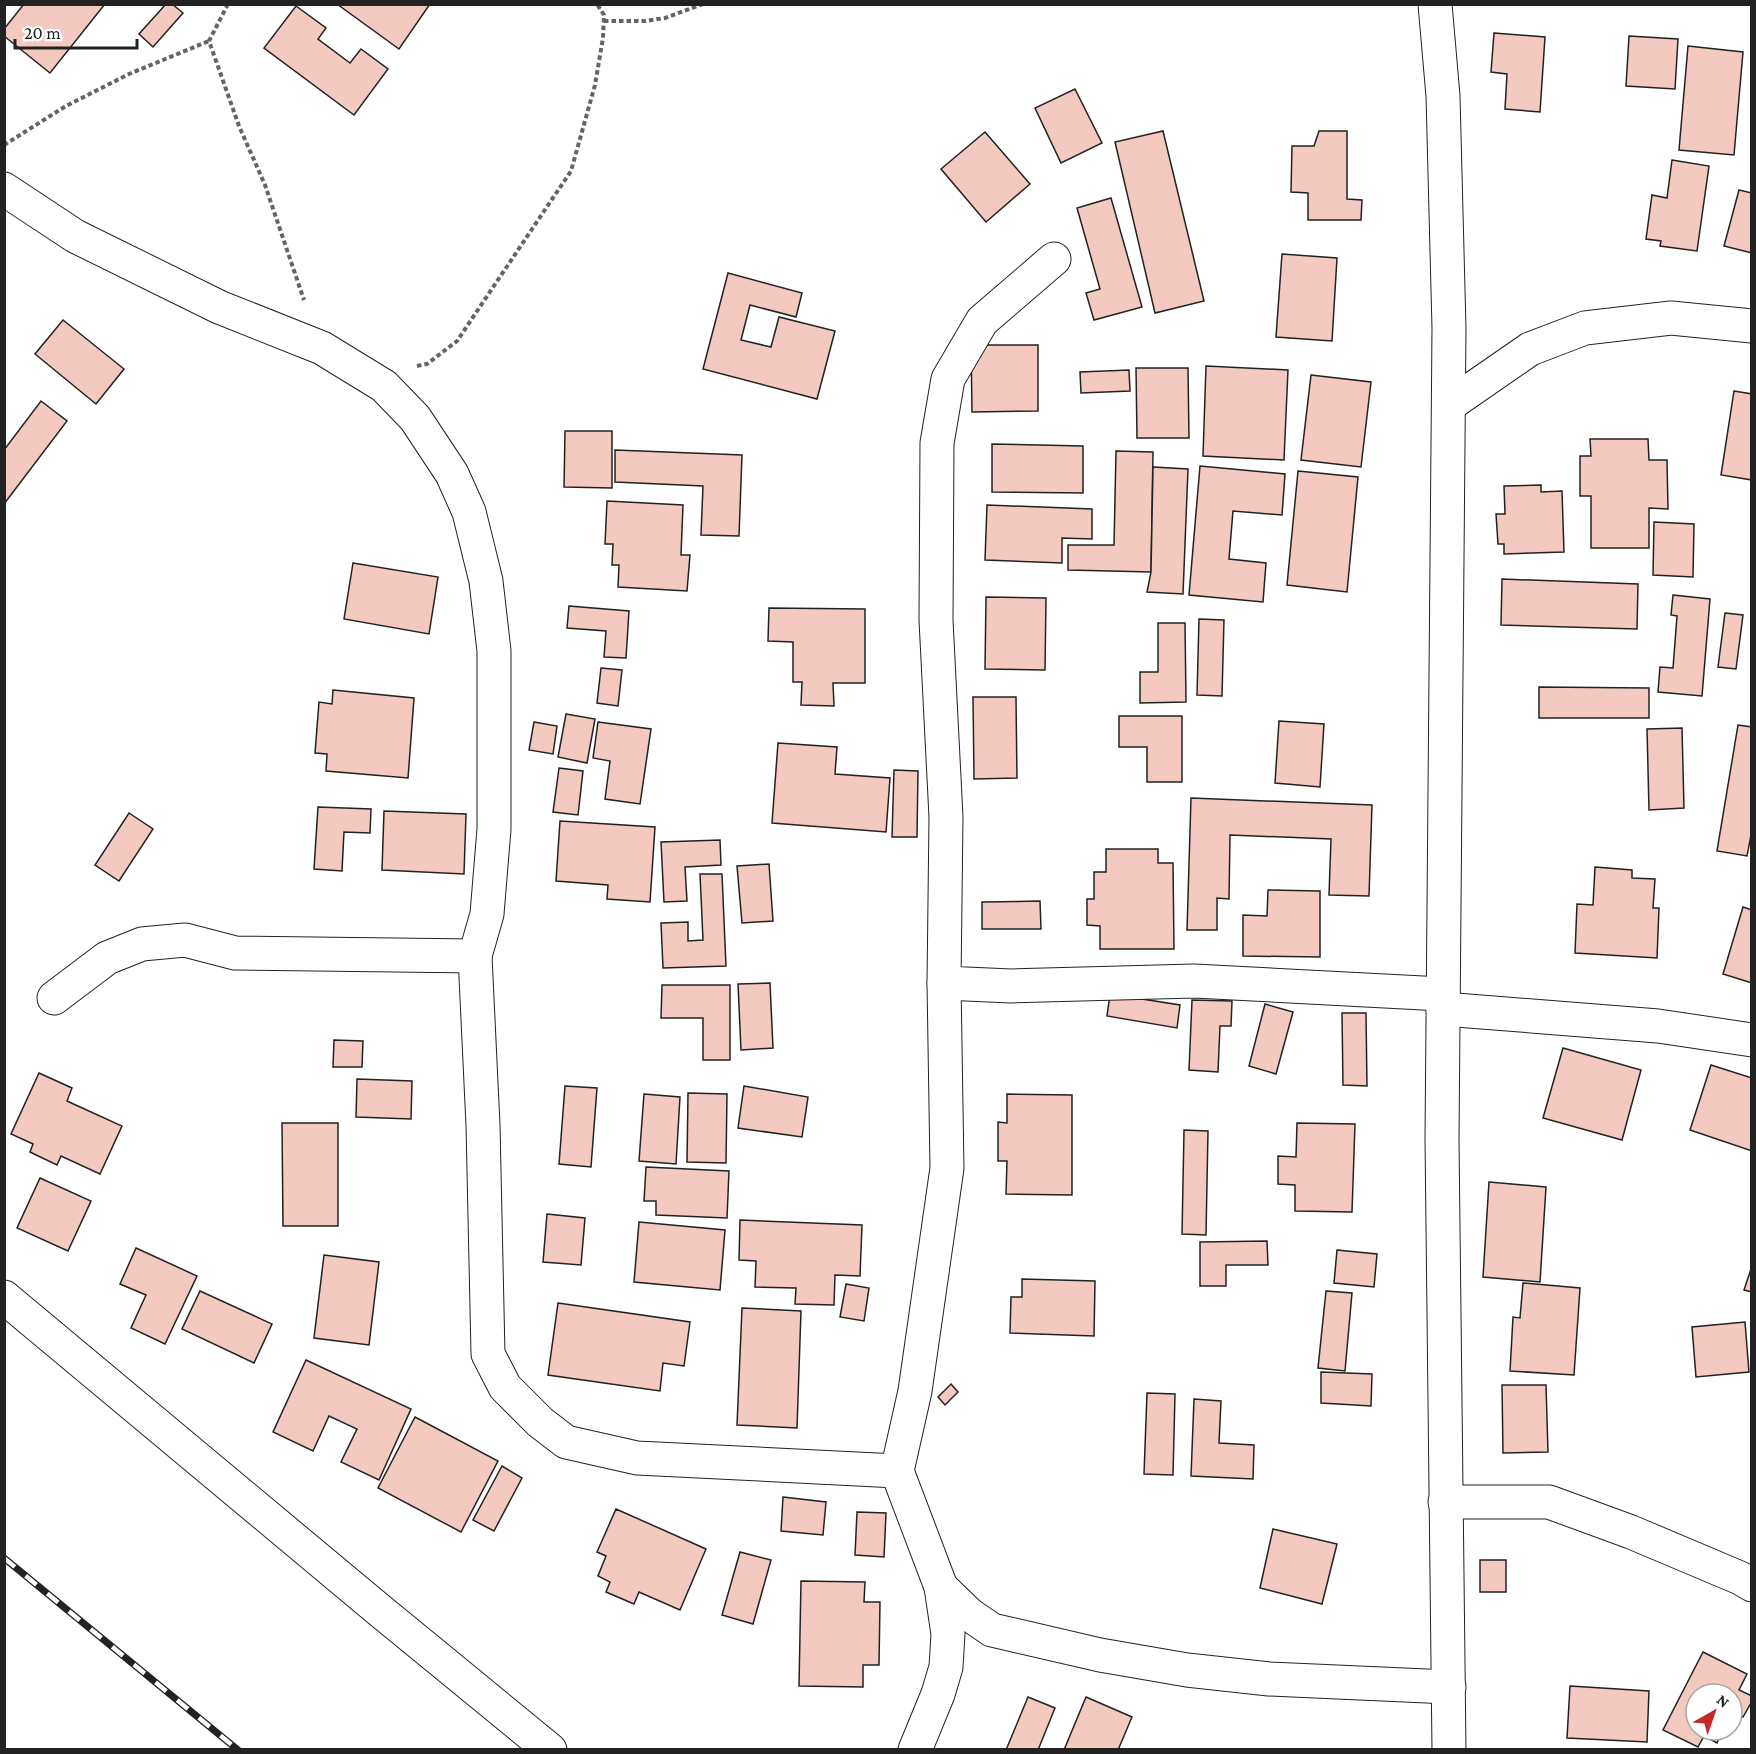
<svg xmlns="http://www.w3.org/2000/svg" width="1756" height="1754" font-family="'Crimson Pro',serif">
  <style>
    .building { fill: #f3c9c0; stroke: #222; stroke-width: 1.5 }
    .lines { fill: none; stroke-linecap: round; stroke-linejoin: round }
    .minor-casing { stroke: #222; stroke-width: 35 }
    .path { stroke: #646464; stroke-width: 4; stroke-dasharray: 4.5 3; stroke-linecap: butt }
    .minor { stroke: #fff; stroke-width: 33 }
    .rail-casing { stroke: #222; stroke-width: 7 }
    .rail { stroke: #fff; stroke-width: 4.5; stroke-dasharray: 14; stroke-linecap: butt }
  </style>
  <rect width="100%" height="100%" fill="#fff"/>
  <!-- building -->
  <g class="building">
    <path d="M 24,4 L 105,4 L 50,73 L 4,36 L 4,29 Z"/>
    <path d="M 166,4 L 172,4 L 183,13 L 153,47 L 139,34 Z"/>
    <path d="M 337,4 L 430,4 L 399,49 Z"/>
    <path d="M 296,6 L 326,28 L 318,39 L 350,63 L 361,49 L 388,69 L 354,115 L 264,48 Z"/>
    <path d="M 1494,33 L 1545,37 L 1540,112 L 1505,109 L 1507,74 L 1491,72 Z"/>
    <path d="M 1629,36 L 1678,39 L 1675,89 L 1626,86 Z"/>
    <path d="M 1688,46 L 1743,52 L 1734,155 L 1679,150 Z"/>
    <path d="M 1075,89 L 1102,143 L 1061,163 L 1035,108 Z"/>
    <path d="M 1163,131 L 1204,301 L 1155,313 L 1115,142 Z"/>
    <path d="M 1319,131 L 1347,131 L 1347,199 L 1362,200 L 1361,220 L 1308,220 L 1308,193 L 1291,192 L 1292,146 L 1314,146 Z"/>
    <path d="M 985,132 L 1030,184 L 986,222 L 941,169 Z"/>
    <path d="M 1672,160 L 1709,166 L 1697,251 L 1660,246 L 1661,241 L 1646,239 L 1652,195 L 1667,198 Z"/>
    <path d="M 1739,190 L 1752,193 L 1752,253 L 1724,246 Z"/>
    <path d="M 1111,198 L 1142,307 L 1094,320 L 1086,293 L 1100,289 L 1077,208 Z"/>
    <path d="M 1282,254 L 1337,258 L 1332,341 L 1276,337 Z"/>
    <path d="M 728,273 L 802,293 L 796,317 L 750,305 L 741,340 L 771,347 L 779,317 L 835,331 L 817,399 L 703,369 Z"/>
    <path d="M 63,320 L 124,369 L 96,404 L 35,354 Z"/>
    <path d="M 971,345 L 1038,345 L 1038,411 L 972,412 Z"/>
    <path d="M 1206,366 L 1288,370 L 1284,460 L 1203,456 Z"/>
    <path d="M 1136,368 L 1188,368 L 1189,438 L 1137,438 Z"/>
    <path d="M 1129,370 L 1130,391 L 1081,393 L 1080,372 Z"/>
    <path d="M 1311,375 L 1371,382 L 1361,467 L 1301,460 Z"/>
    <path d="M 1734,391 L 1752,394 L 1752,480 L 1721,475 Z"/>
    <path d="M 41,401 L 67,421 L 4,504 L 4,450 Z"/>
    <path d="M 565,431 L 612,431 L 612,488 L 564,487 Z"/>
    <path d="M 1590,439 L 1648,439 L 1649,460 L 1667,460 L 1668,509 L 1649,508 L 1649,548 L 1591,548 L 1591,496 L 1580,496 L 1580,456 L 1591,456 Z"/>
    <path d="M 992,444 L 1083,446 L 1083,493 L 992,492 Z"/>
    <path d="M 615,450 L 742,455 L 739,536 L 701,535 L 703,486 L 615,482 Z"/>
    <path d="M 1116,451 L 1153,452 L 1151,572 L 1068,570 L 1068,545 L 1114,545 Z"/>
    <path d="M 1200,466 L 1285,474 L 1282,515 L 1233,511 L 1229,559 L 1266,563 L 1263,602 L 1189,595 Z"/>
    <path d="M 1153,467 L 1188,469 L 1183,594 L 1147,592 L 1151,572 Z"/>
    <path d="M 1298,471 L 1358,477 L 1347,592 L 1287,585 Z"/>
    <path d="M 1541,485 L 1541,492 L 1562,491 L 1564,552 L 1504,554 L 1504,544 L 1498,544 L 1496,514 L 1505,514 L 1504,486 Z"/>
    <path d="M 607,501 L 683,505 L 681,555 L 690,555 L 687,591 L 618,587 L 619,565 L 612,565 L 613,544 L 605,544 Z"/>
    <path d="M 987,505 L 1092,509 L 1092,539 L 1062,538 L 1062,563 L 985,560 Z"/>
    <path d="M 1654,522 L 1694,524 L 1693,577 L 1653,575 Z"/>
    <path d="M 353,563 L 438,577 L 429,634 L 344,619 Z"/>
    <path d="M 1502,579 L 1638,584 L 1637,629 L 1501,625 Z"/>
    <path d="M 1673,595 L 1710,599 L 1702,696 L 1658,692 L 1660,667 L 1673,668 L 1677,616 L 1671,615 Z"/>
    <path d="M 986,597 L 1046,598 L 1045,670 L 985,669 Z"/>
    <path d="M 569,606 L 629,611 L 626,658 L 604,657 L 606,631 L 567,628 Z"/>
    <path d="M 769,608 L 865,609 L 865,683 L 833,683 L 834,706 L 801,705 L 802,682 L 793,682 L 793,642 L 768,641 Z"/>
    <path d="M 1725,613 L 1743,615 L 1736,669 L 1718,667 Z"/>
    <path d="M 1199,619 L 1224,620 L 1222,696 L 1197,695 Z"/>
    <path d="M 1158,623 L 1185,623 L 1186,702 L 1140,703 L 1140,672 L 1158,672 Z"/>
    <path d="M 601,668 L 622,670 L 618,706 L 597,703 Z"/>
    <path d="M 1539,687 L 1649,688 L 1649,718 L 1539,718 Z"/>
    <path d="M 333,690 L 414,698 L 408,778 L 326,771 L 327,754 L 315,753 L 319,702 L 332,704 Z"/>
    <path d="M 973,697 L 1016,697 L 1017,778 L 974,779 Z"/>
    <path d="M 566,714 L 595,719 L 587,763 L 558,757 Z"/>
    <path d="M 1119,716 L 1182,716 L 1182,782 L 1147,782 L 1147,747 L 1119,747 Z"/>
    <path d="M 1279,721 L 1324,724 L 1320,787 L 1275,783 Z"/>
    <path d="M 534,722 L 557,726 L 553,754 L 529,750 Z"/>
    <path d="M 598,722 L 651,729 L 640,804 L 605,799 L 610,761 L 593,758 Z"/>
    <path d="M 1738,725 L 1752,727 L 1752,830 L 1747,856 L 1717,851 Z"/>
    <path d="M 1682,728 L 1684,808 L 1649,810 L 1647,729 Z"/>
    <path d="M 778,743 L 837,747 L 835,774 L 890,778 L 886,832 L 772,823 Z"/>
    <path d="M 559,768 L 583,771 L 578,815 L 553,812 Z"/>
    <path d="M 894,770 L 918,771 L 917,837 L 892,837 Z"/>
    <path d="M 1191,798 L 1372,805 L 1369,896 L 1329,895 L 1331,839 L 1230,835 L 1229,899 L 1217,898 L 1217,930 L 1187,930 Z"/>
    <path d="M 318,807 L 371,809 L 370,833 L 344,832 L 342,871 L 314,869 Z"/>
    <path d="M 384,811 L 466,814 L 464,874 L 382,870 Z"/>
    <path d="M 129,813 L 153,829 L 119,881 L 95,865 Z"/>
    <path d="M 560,821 L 655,827 L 650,902 L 607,899 L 608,885 L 556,881 Z"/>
    <path d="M 720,840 L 721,865 L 685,867 L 687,901 L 664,902 L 661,842 Z"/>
    <path d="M 1106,849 L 1158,849 L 1158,863 L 1173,863 L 1174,949 L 1100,949 L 1100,926 L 1087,925 L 1087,899 L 1094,899 L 1094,872 L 1106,872 Z"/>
    <path d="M 769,864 L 773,921 L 742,923 L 737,866 Z"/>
    <path d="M 1595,867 L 1632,870 L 1632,878 L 1655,879 L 1653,908 L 1659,908 L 1657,958 L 1575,953 L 1577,904 L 1593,905 Z"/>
    <path d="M 700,874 L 722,874 L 726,966 L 663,968 L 661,923 L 688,922 L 688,941 L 703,940 Z"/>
    <path d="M 1268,890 L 1320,891 L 1320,957 L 1243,956 L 1243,915 L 1267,916 Z"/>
    <path d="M 1040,901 L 1041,929 L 982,929 L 982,902 Z"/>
    <path d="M 1743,907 L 1752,910 L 1752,983 L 1723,974 Z"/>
    <path d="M 770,983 L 773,1048 L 741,1050 L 738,984 Z"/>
    <path d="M 662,985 L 730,985 L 730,1060 L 703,1060 L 703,1018 L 661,1018 Z"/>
    <path d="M 1110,994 L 1180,1005 L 1177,1028 L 1107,1016 Z"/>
    <path d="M 1192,1000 L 1232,1001 L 1231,1026 L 1220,1026 L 1218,1072 L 1189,1070 Z"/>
    <path d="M 1265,1004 L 1293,1012 L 1276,1074 L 1249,1066 Z"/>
    <path d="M 1342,1013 L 1366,1013 L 1367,1086 L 1343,1085 Z"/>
    <path d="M 334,1040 L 363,1041 L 362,1067 L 333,1067 Z"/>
    <path d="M 1563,1048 L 1641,1070 L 1622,1140 L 1543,1118 Z"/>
    <path d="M 1711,1065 L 1752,1078 L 1752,1151 L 1690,1130 Z"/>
    <path d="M 39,1073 L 72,1088 L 67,1101 L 122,1126 L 100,1174 L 61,1156 L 57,1165 L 30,1152 L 33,1144 L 11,1134 Z"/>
    <path d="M 357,1079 L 412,1081 L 411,1119 L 356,1117 Z"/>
    <path d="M 565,1086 L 597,1088 L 591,1167 L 559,1164 Z"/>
    <path d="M 744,1086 L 808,1097 L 802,1137 L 738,1128 Z"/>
    <path d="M 688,1093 L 727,1094 L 726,1163 L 687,1162 Z"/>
    <path d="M 644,1094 L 680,1097 L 676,1164 L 639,1161 Z"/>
    <path d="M 1007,1094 L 1072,1095 L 1072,1195 L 1006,1194 L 1007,1161 L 998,1161 L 998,1122 L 1007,1123 Z"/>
    <path d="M 282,1123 L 338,1123 L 338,1226 L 283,1226 Z"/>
    <path d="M 1297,1123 L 1355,1124 L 1352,1212 L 1295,1211 L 1295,1185 L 1278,1184 L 1278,1156 L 1296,1157 Z"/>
    <path d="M 1184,1130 L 1208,1131 L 1206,1235 L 1182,1234 Z"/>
    <path d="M 646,1167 L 729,1171 L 727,1218 L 656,1215 L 656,1201 L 644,1201 Z"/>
    <path d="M 40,1178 L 91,1201 L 68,1251 L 17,1228 Z"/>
    <path d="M 1489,1182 L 1546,1187 L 1540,1282 L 1483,1277 Z"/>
    <path d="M 547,1214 L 585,1218 L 581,1265 L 543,1262 Z"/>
    <path d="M 740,1220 L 862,1225 L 860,1276 L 835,1275 L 834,1305 L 795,1304 L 796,1288 L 755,1287 L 756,1261 L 739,1260 Z"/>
    <path d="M 639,1222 L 725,1230 L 720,1290 L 634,1282 Z"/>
    <path d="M 1267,1241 L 1268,1265 L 1226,1265 L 1226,1286 L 1200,1286 L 1200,1242 Z"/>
    <path d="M 136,1248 L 197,1276 L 165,1344 L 131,1328 L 146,1295 L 120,1284 Z"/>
    <path d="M 1337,1250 L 1377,1254 L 1374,1287 L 1334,1283 Z"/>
    <path d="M 324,1255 L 379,1262 L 369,1345 L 314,1338 Z"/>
    <path d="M 1752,1266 L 1752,1292 L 1744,1290 Z"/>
    <path d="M 1022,1279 L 1095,1281 L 1094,1336 L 1010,1333 L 1011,1297 L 1022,1297 Z"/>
    <path d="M 1523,1283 L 1580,1288 L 1574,1375 L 1510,1371 L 1513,1317 L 1520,1318 Z"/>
    <path d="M 846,1284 L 869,1288 L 864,1321 L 840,1317 Z"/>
    <path d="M 200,1291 L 272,1324 L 254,1363 L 182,1329 Z"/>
    <path d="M 1326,1291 L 1352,1293 L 1345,1371 L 1318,1368 Z"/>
    <path d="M 558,1303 L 690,1322 L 684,1366 L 663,1363 L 660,1391 L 548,1375 Z"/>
    <path d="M 742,1308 L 801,1311 L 797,1428 L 737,1425 Z"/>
    <path d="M 1745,1322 L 1749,1372 L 1696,1377 L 1692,1327 Z"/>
    <path d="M 306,1360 L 411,1409 L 379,1480 L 341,1462 L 357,1429 L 329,1416 L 313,1451 L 273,1432 Z"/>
    <path d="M 1321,1372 L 1372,1374 L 1371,1406 L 1321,1403 Z"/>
    <path d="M 951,1384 L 958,1392 L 945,1405 L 938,1397 Z"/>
    <path d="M 1502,1385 L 1546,1385 L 1548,1452 L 1503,1453 Z"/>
    <path d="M 1147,1393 L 1175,1394 L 1173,1475 L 1144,1474 Z"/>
    <path d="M 1194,1399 L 1221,1401 L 1219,1443 L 1254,1445 L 1253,1479 L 1191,1476 Z"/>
    <path d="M 415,1417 L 498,1461 L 461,1532 L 378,1488 Z"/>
    <path d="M 502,1466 L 522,1478 L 494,1531 L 473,1520 Z"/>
    <path d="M 783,1497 L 826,1502 L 823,1535 L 781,1531 Z"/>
    <path d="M 616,1509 L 706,1549 L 680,1610 L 639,1592 L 634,1604 L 606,1592 L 610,1582 L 598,1576 L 606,1556 L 597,1552 Z"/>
    <path d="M 857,1512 L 886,1513 L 884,1557 L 855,1555 Z"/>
    <path d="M 1273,1529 L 1337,1544 L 1322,1604 L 1260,1588 Z"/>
    <path d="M 740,1552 L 771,1560 L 753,1624 L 722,1615 Z"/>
    <rect x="1480" y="1560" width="26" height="32"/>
    <path d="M 801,1581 L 865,1582 L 864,1602 L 880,1602 L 879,1665 L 863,1665 L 863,1687 L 799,1686 Z"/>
    <path d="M 1703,1652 L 1747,1674 L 1739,1690 L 1752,1696 L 1752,1701 L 1743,1717 L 1732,1712 L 1732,1694 L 1696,1694 L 1696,1730 L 1723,1730 L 1717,1743 L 1704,1736 L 1698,1747 L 1663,1730 Z"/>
    <path d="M 1570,1686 L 1649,1691 L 1647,1742 L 1567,1738 Z"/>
    <path d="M 1028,1697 L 1055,1708 L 1038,1750 L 1006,1750 Z"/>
    <path d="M 1086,1697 L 1132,1717 L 1118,1750 L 1064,1750 Z"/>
  </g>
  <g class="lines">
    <!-- minor casing -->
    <g class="minor-casing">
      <g id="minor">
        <path d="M 1435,4 L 1443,96 L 1449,328 L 1442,1139 L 1449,1750"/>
        <path d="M 4,189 L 75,236 L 219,307 L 322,348 L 384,386 L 415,418 L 452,474 L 469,512 L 486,581 L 494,651 L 494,829 L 487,914 L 475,956 L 483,1125 L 488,1354 L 505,1387 L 540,1422 L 566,1442 L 637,1458 L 897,1471"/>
        <path d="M 1054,259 L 982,321 L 948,379 L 937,443 L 936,620 L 946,817 L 944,983 L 1011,986 L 1194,981 L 1442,994"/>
        <path d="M 1449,405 L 1530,349 L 1585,328 L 1671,318 L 1752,326"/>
        <path d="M 54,998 L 107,958 L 142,944 L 185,940 L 235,953 L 475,956"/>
        <path d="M 1443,1009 L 1658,1026 L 1752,1040"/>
        <path d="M 4,1297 L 378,1609 L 550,1750"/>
        <path d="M 1445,1502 L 1549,1502 L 1631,1532 L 1740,1578 L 1752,1585"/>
        <path d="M 941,1587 L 970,1615 L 992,1630 L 1100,1655 L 1187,1670 L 1269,1679 L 1449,1687"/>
        <path d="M 915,1750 L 938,1694 L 946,1667 L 948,1634 L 941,1587 L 897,1471 L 915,1391 L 947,1168 L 944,983"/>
      </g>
    </g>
    <!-- path -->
    <g class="path">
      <path d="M 228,4 L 209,41 L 239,126 L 265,185 L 304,300"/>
      <path d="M 604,21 L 645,21 L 665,18 L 703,4"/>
      <path d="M 4,145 L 66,106 L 129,74 L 209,41"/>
      <path d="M 417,366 L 427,364 L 457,341 L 571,171 L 595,85 L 603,38 L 604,15 L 597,4"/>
      <path d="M 4,1558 L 238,1750"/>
    </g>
    <!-- minor -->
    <use href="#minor" class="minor"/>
    <!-- rail casing -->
    <g class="rail-casing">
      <path id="rail" d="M 4,1558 L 238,1750"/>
    </g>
    <!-- rail -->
    <use href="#rail" class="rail"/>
  </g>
  <!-- border -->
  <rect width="1756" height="1754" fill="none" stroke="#222222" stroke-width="12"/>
  <!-- north arrow -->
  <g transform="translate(1714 1712) rotate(40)"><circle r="28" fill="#ffffff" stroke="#a7a7a7" stroke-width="1.5"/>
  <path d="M0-4.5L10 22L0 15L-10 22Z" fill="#c62828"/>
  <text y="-9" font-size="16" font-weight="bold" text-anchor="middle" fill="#222222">N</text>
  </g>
  <!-- scale -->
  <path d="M15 39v9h122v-9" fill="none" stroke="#222222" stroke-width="3"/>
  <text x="24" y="39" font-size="18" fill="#222222" stroke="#ffffff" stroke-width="4.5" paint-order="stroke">20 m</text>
</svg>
